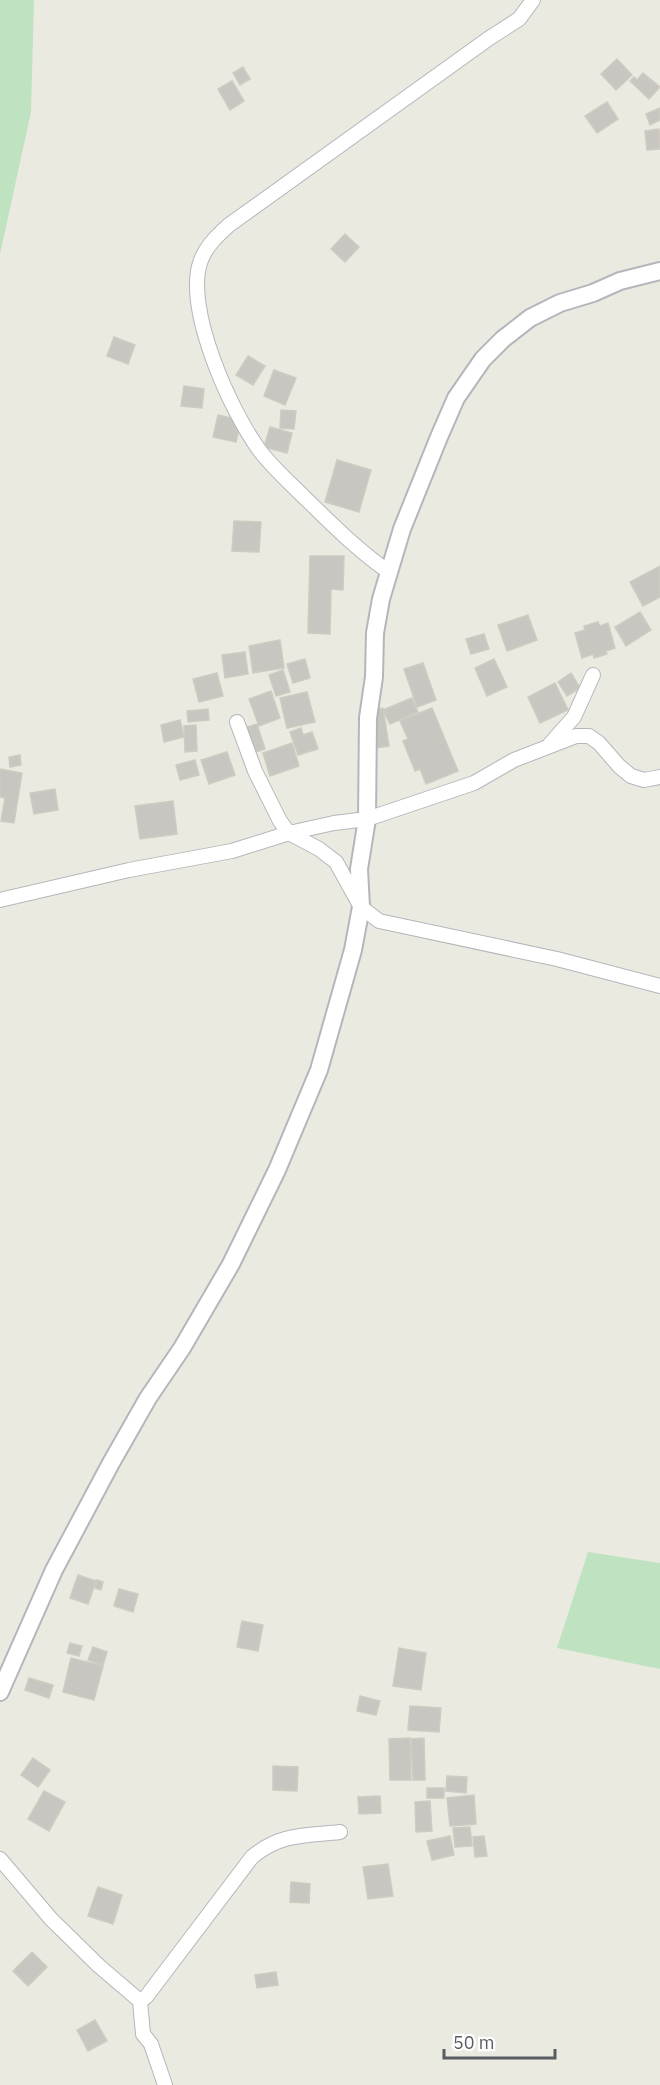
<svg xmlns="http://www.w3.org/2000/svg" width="660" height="2085" font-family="'IBM Plex Sans',sans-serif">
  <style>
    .green { fill: #bfe2c1 }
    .building { fill: #c8c6c0; stroke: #cfcbc0; stroke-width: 1.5 }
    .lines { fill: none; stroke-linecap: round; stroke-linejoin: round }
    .minor-casing { stroke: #b4b6bb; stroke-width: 16 }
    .tertiary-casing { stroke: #b4b6bb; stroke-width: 20 }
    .minor { stroke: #fff; stroke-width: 14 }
    .tertiary { stroke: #fff; stroke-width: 16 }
  </style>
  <rect width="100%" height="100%" fill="#ebeae1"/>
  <!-- green -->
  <g class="green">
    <path d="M 0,0 L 34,0 L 31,112 L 0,254 Z"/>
    <path d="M 588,1552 L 660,1563 L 660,1669 L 557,1648 Z"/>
  </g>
  <!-- building -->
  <g class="building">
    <path d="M 617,59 L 632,75 L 616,90 L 601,74 Z"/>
    <path d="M 243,67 L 250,79 L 240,85 L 233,73 Z"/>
    <path d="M 643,73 L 660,87 L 649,99 L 630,81 L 634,77 L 637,80 Z"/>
    <path d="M 232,81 L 244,101 L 230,110 L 218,89 Z"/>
    <path d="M 607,102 L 618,119 L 597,133 L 585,116 Z"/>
    <path d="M 660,108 L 660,120 L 650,125 L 646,114 Z"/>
    <path d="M 659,129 L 660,149 L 647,150 L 645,131 Z"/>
    <path d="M 345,234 L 359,247 L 345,262 L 331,249 Z"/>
    <path d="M 114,337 L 135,345 L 128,364 L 107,356 Z"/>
    <path d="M 248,356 L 265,366 L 253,385 L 236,375 Z"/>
    <path d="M 274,370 L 296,378 L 285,405 L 264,396 Z"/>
    <path d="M 184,386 L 204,389 L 202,408 L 181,406 Z"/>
    <path d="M 281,410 L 296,411 L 294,429 L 280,428 Z"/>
    <path d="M 218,415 L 241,420 L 236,442 L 213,437 Z"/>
    <path d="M 270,427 L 292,433 L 287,453 L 264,447 Z"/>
    <path d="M 337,460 L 371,470 L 359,512 L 325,502 Z"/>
    <path d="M 234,521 L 261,522 L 259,552 L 232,551 Z"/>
    <path d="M 310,556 L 344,556 L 343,590 L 331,589 L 330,634 L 308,633 Z"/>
    <path d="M 660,566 L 660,597 L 643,606 L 630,582 Z"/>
    <path d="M 640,612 L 651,630 L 626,646 L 615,627 Z"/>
    <path d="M 528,615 L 537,640 L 507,651 L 498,625 Z"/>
    <path d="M 598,622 L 600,626 L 608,623 L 615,648 L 606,651 L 607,654 L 594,658 L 593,654 L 582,658 L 575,633 L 585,630 L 584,626 Z"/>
    <path d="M 484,634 L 489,649 L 471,654 L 466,639 Z"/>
    <path d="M 280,640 L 284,668 L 253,673 L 249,646 Z"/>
    <path d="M 245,652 L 248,674 L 225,678 L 222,655 Z"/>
    <path d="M 305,659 L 310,678 L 293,683 L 287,664 Z"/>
    <path d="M 494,659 L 507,687 L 487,696 L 475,668 Z"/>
    <path d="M 423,663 L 436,700 L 417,707 L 404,669 Z"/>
    <path d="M 283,670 L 290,692 L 276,696 L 269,675 Z"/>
    <path d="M 217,673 L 223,696 L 199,702 L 193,679 Z"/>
    <path d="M 571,673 L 580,688 L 567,696 L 558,682 Z"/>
    <path d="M 555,683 L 568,710 L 540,723 L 528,697 Z"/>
    <path d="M 271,691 L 280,718 L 259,726 L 249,699 Z"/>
    <path d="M 307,692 L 315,722 L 287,728 L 280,698 Z"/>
    <path d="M 412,698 L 418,712 L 390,724 L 383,710 Z"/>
    <path d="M 383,708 L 389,746 L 376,748 L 370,710 Z"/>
    <path d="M 432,708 L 458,771 L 426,784 L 420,769 L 415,771 L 403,741 L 408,739 L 400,721 Z"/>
    <path d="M 208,709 L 209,720 L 188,722 L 187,711 Z"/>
    <path d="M 180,720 L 184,737 L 164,742 L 161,725 Z"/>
    <path d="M 257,724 L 265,749 L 252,753 L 244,728 Z"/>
    <path d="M 196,725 L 197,751 L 185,752 L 184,726 Z"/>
    <path d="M 301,728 L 303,735 L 312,732 L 318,749 L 298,755 L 290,732 Z"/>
    <path d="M 292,743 L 299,766 L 270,776 L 263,753 Z"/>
    <path d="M 227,752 L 235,775 L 209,784 L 201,760 Z"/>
    <path d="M 20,755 L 21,765 L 10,767 L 9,757 Z"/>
    <path d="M 195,760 L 199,775 L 180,780 L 176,765 Z"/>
    <path d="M 0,769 L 22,773 L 14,823 L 1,821 L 5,798 L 0,797 Z"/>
    <path d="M 55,789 L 58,810 L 34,814 L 30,793 Z"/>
    <path d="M 173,801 L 177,834 L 140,839 L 135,806 Z"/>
    <path d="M 78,1575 L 96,1581 L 88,1604 L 70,1598 Z"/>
    <path d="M 97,1580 L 103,1582 L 101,1590 L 95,1588 Z"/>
    <path d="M 119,1589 L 138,1594 L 133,1612 L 114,1606 Z"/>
    <path d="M 242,1621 L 263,1625 L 258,1651 L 237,1647 Z"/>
    <path d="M 70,1643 L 82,1646 L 79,1656 L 67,1653 Z"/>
    <path d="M 93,1647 L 107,1652 L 103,1665 L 88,1660 Z"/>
    <path d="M 399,1648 L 426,1653 L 421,1690 L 393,1686 Z"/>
    <path d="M 71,1658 L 103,1666 L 94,1700 L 63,1692 Z"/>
    <path d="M 29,1678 L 53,1685 L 49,1698 L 25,1690 Z"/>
    <path d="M 360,1696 L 380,1701 L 376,1715 L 357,1711 Z"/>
    <path d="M 410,1706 L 441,1708 L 439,1732 L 408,1730 Z"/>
    <path d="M 410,1738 L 411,1780 L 390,1780 L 389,1739 Z"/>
    <path d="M 424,1738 L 425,1780 L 413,1780 L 411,1739 Z"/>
    <path d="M 33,1758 L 50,1770 L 38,1787 L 21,1775 Z"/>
    <path d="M 273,1766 L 298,1767 L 297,1791 L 273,1790 Z"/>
    <path d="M 447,1776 L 467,1777 L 466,1793 L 446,1791 Z"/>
    <rect x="427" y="1788" width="17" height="10"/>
    <path d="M 44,1791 L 65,1802 L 49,1831 L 28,1819 Z"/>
    <path d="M 474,1795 L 476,1824 L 450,1826 L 447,1798 Z"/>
    <path d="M 380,1796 L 381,1813 L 359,1814 L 358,1797 Z"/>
    <path d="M 430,1801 L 432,1831 L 416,1832 L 415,1802 Z"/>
    <path d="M 470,1827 L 472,1846 L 455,1847 L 453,1828 Z"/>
    <path d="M 450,1836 L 454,1855 L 432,1860 L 427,1841 Z"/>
    <path d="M 484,1836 L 487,1856 L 475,1857 L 473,1837 Z"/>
    <path d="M 388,1864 L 393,1896 L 368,1899 L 363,1867 Z"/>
    <path d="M 291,1882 L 310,1884 L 309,1903 L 290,1902 Z"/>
    <path d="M 98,1887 L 122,1895 L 113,1924 L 88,1916 Z"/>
    <path d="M 32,1952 L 47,1967 L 28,1986 L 13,1971 Z"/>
    <path d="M 276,1972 L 278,1985 L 257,1988 L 255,1975 Z"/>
    <path d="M 95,2020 L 107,2041 L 88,2051 L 77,2030 Z"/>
  </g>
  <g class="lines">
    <!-- minor casing -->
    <g class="minor-casing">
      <g id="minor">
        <path d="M 389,572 C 358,551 331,523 304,497 C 289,482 273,468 260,451 C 231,412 183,307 201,260 C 207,245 218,235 229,225 L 488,39 L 519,19 L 533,0"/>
        <path d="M 237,722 L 255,771 L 280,821 L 289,833 L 319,849 L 336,862 L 361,907 L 379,921 L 557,959 L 660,986"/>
        <path d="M 550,744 L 574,717 L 593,675"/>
        <path d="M 0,900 L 129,870 L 232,851 L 289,833 L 334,823 L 367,819 L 474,783 L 514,760 L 576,736 L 589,736 L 599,743 L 619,766 L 631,776 L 644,780 L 660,777"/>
        <path d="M 0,1859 L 51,1919 L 99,1966 L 140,2001 L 143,2034 L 151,2044 L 165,2085"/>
        <path d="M 140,2001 L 146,1997 L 252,1857 C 281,1833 305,1836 340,1832"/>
      </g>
    </g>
    <!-- tertiary casing -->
    <g class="tertiary-casing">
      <path id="tertiary" d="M 0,1692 L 54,1570 L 111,1463 L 148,1398 L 182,1348 L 231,1264 L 277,1170 L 319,1070 L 353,950 L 361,907 L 359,869 L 367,819 L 368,718 L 374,677 L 375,633 L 381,599 L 402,529 L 439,437 L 456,398 L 483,359 L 503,339 L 530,318 L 560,303 L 593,293 L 620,281 L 660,271"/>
    </g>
    <!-- minor -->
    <use href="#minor" class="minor"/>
    <!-- tertiary -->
    <use href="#tertiary" class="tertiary"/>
  </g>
  <!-- scale -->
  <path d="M444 2049v9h111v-9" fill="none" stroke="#595c61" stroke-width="3"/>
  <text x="453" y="2049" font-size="18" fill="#595c61" stroke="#ffffff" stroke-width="4.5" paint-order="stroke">50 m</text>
</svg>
